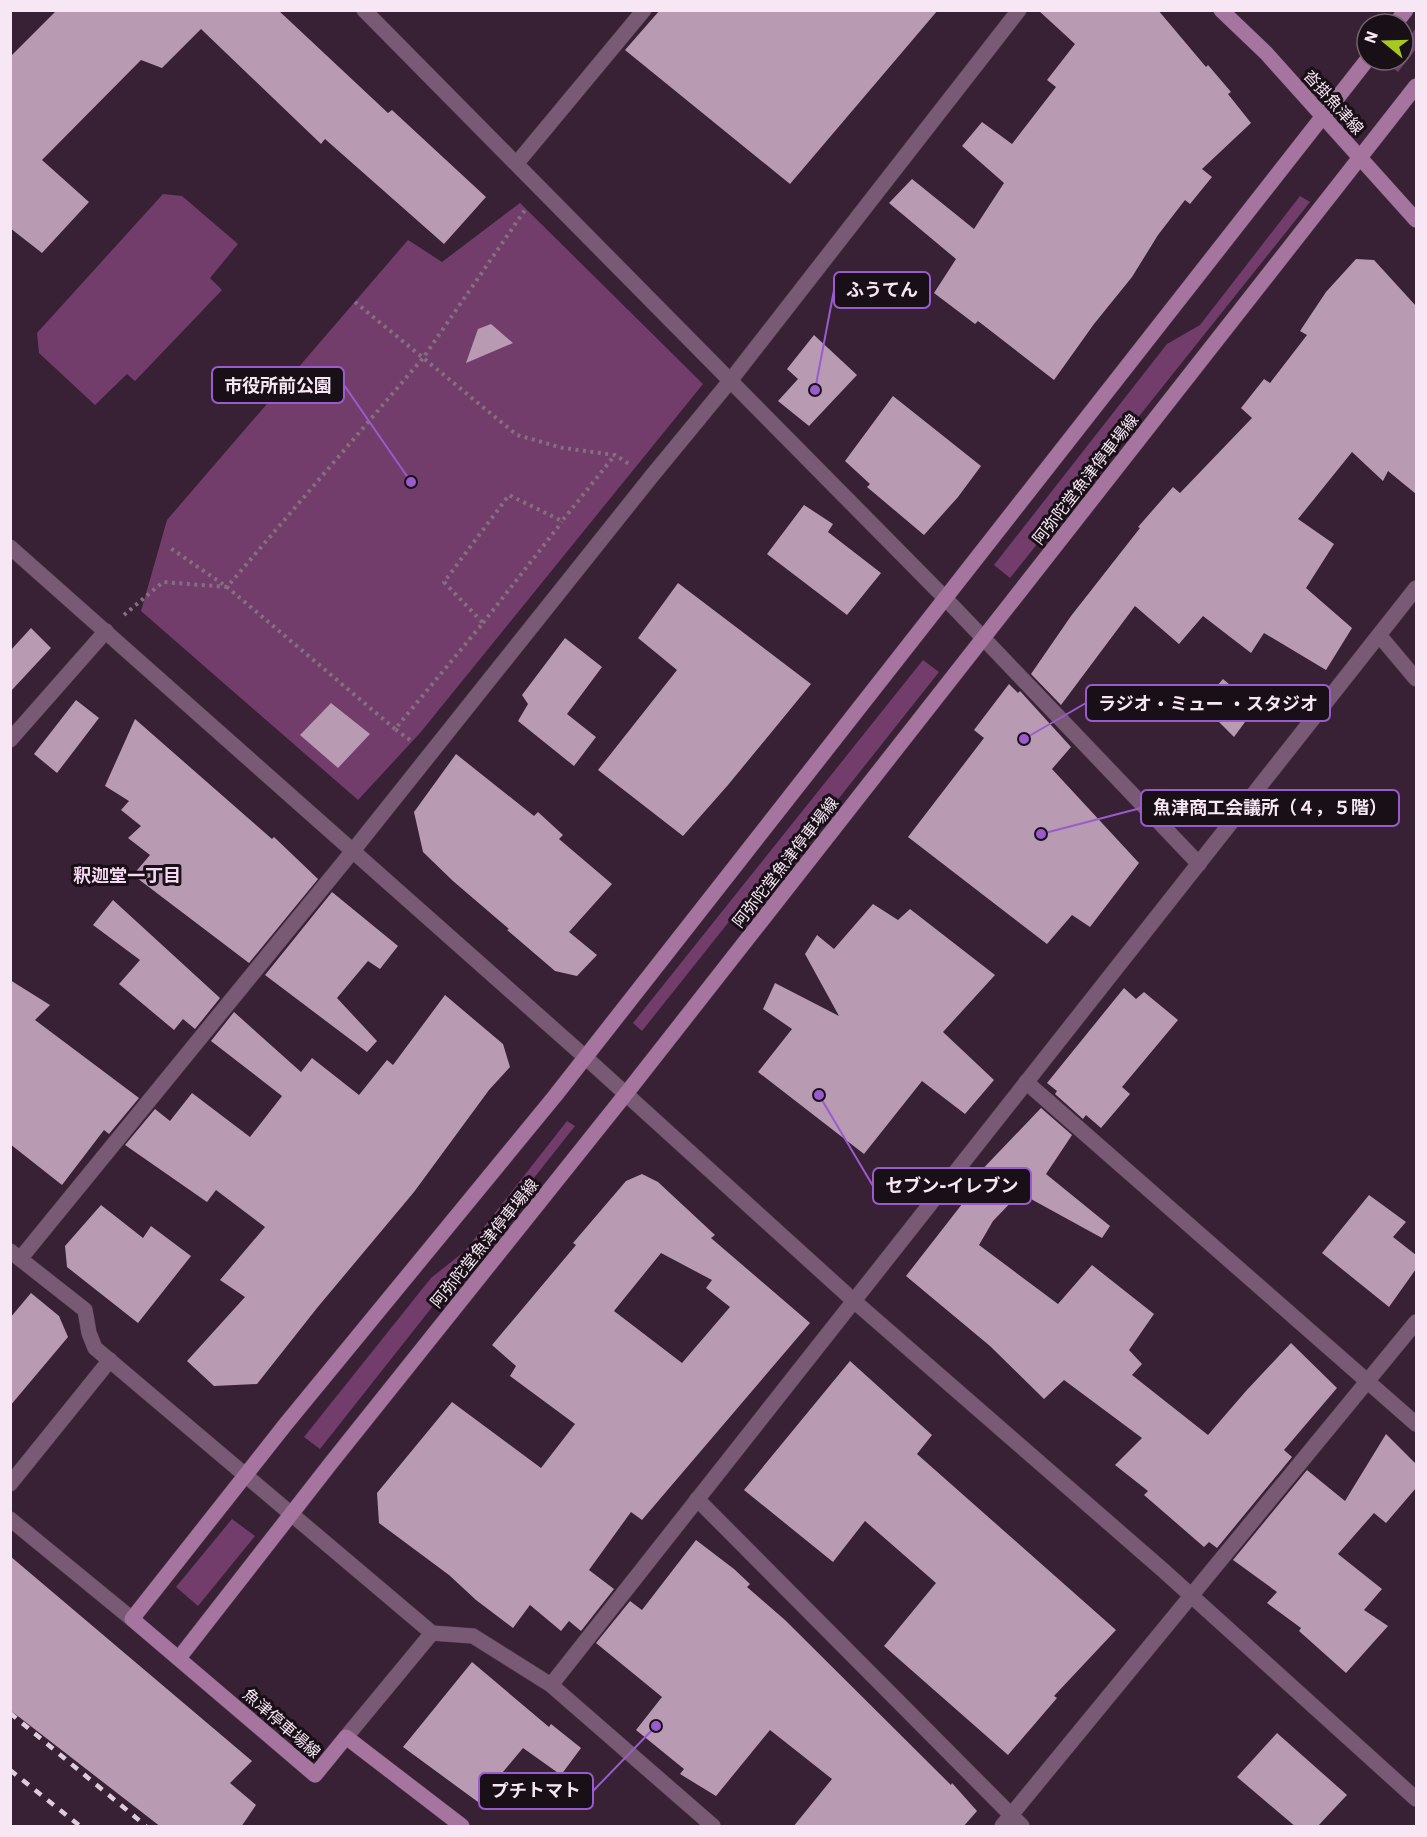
<svg xmlns="http://www.w3.org/2000/svg" width="1427" height="1837" font-family="'IBM Plex Sans','Noto Sans JP',sans-serif">
  <style>
    .green { fill: #723d6b }
    .building { fill: #b89ab3; fill-rule: evenodd }
    .lines { fill: none; stroke-linecap: round; stroke-linejoin: round }
    .minor-casing { stroke: #533d50; stroke-width: 16 }
    .tertiary-casing { stroke: #533d50; stroke-width: 16 }
    .secondary-casing { stroke: #533d50; stroke-width: 16 }
    .path { stroke: #846f81; stroke-width: 4; stroke-dasharray: 3 4.5; stroke-linecap: butt }
    .minor { stroke: #795a75; stroke-width: 15 }
    .tertiary { stroke: #795a75; stroke-width: 15 }
    .secondary { stroke: #a6759f; stroke-width: 15 }
    .rail { stroke: #ddccda; stroke-width: 4.5; stroke-dasharray: 8 8; stroke-linecap: butt }
    .labels { text-anchor: middle; dominant-baseline: central; stroke-width: 6; stroke-linejoin: round; paint-order: stroke }
    .street-label { font-size: 16px; fill: #f7e7f4; stroke: #190f17 }
    .neighbourhood-label { font-size: 18px; font-weight: bold; fill: #f7d8f2; stroke: #190f17 }
    .leader { fill: none; stroke: #9a5bcc; stroke-width: 2 }
    .callout-dot { fill: #9a5bcc; stroke: #190f17; stroke-width: 2 }
    .callout { fill: #190f17; stroke: #9a5bcc; stroke-width: 2 }
    .callout-label { font-size: 18px; text-anchor: middle; font-weight: bold; fill: #f7e7f4 }
  </style>
  <rect width="100%" height="100%" fill="#382135"/>
  <!-- green -->
  <g class="green">
    <path d="M 1416,28 L 1416,49 L 1398,72 L 1388,64 L 1391,60 L 1403,60 L 1403,45 Z"/>
    <path d="M 163,194 L 182,196 L 238,244 L 210,278 L 222,290 L 135,381 L 127,374 L 95,405 L 39,353 L 37,333 Z"/>
    <path d="M 1300,196 L 1310,202 L 1010,578 L 994,565 L 1167,344 L 1200,325 Z"/>
    <path d="M 520,203 L 703,384 L 420,733 L 358,800 L 141,611 L 167,520 L 408,240 L 442,262 Z"/>
    <path d="M 923,660 L 939,672 L 790,860 L 751,894 L 642,1031 L 633,1023 Z"/>
    <path d="M 567,1121 L 575,1126 L 320,1449 L 304,1437 L 431,1278 L 465,1251 Z"/>
    <path d="M 232,1519 L 255,1536 L 198,1606 L 176,1587 Z"/>
  </g>
  <!-- building -->
  <g class="building">
    <path d="M 57,10 L 278,10 L 388,113 L 392,110 L 486,197 L 444,244 L 325,139 L 321,144 L 201,29 L 162,68 L 141,60 L 42,160 L 89,202 L 42,253 L 10,228 L 10,57 Z"/>
    <path d="M 660,10 L 938,10 L 790,184 L 625,50 Z"/>
    <path d="M 1038,10 L 1158,10 L 1206,67 L 1208,65 L 1231,92 L 1228,94 L 1251,123 L 1202,169 L 1212,177 L 1190,204 L 1185,200 L 1158,235 L 1132,277 L 1094,324 L 1054,380 L 978,321 L 975,324 L 934,293 L 956,259 L 889,203 L 912,179 L 974,229 L 1004,183 L 962,146 L 982,122 L 1012,144 L 1056,87 L 1047,80 L 1075,44 Z"/>
    <path d="M 1356,259 L 1374,260 L 1416,306 L 1416,494 L 1388,471 L 1383,481 L 1352,452 L 1298,519 L 1334,544 L 1306,588 L 1352,628 L 1326,670 L 1264,633 L 1251,653 L 1203,616 L 1179,644 L 1135,606 L 1061,705 L 1031,674 L 1071,616 L 1140,528 L 1138,527 L 1173,487 L 1180,493 L 1252,418 L 1241,408 L 1264,379 L 1270,383 L 1307,335 L 1300,331 L 1326,292 Z"/>
    <path d="M 491,324 L 513,343 L 466,363 L 478,329 Z"/>
    <path d="M 814,335 L 857,375 L 809,426 L 778,401 L 798,379 L 787,369 Z"/>
    <path d="M 893,396 L 981,466 L 958,497 L 924,535 L 867,487 L 870,484 L 845,461 Z"/>
    <path d="M 804,505 L 833,524 L 828,532 L 881,573 L 847,615 L 767,554 Z"/>
    <path d="M 678,583 L 811,684 L 728,785 L 683,836 L 598,770 L 677,670 L 638,638 Z"/>
    <path d="M 31,628 L 51,648 L 10,692 L 10,651 Z"/>
    <path d="M 565,638 L 602,667 L 567,714 L 596,737 L 574,766 L 518,721 L 528,704 L 522,695 Z"/>
    <path d="M 1223,679 L 1256,707 L 1234,737 L 1201,704 Z"/>
    <path d="M 1009,684 L 1018,693 L 1020,691 L 1071,747 L 1052,769 L 1139,863 L 1090,927 L 1072,915 L 1047,944 L 908,837 L 984,738 L 974,730 Z"/>
    <path d="M 76,700 L 99,718 L 57,773 L 34,754 Z"/>
    <path d="M 331,703 L 370,734 L 338,768 L 300,735 Z"/>
    <path d="M 135,719 L 272,839 L 274,837 L 318,879 L 249,963 L 133,875 L 150,855 L 128,838 L 141,826 L 121,810 L 129,801 L 105,786 Z"/>
    <path d="M 456,754 L 534,816 L 538,812 L 563,835 L 559,839 L 612,884 L 569,932 L 597,955 L 577,976 L 555,971 L 507,930 L 509,929 L 453,881 L 423,852 L 414,812 Z"/>
    <path d="M 332,892 L 398,946 L 380,969 L 368,961 L 337,998 L 377,1041 L 367,1052 L 265,975 Z"/>
    <path d="M 113,900 L 220,998 L 195,1029 L 183,1019 L 174,1030 L 119,984 L 140,960 L 93,925 Z"/>
    <path d="M 873,904 L 898,920 L 910,909 L 995,975 L 943,1032 L 994,1080 L 965,1114 L 922,1081 L 864,1154 L 758,1072 L 792,1029 L 763,1009 L 775,983 L 839,1016 L 805,954 L 817,935 L 834,949 Z"/>
    <path d="M 10,980 L 50,1005 L 35,1020 L 139,1098 L 109,1134 L 104,1130 L 62,1185 L 10,1144 Z"/>
    <path d="M 1124,988 L 1136,999 L 1144,992 L 1178,1020 L 1122,1087 L 1130,1094 L 1101,1128 L 1086,1115 L 1083,1119 L 1055,1094 L 1057,1091 L 1047,1083 Z"/>
    <path d="M 445,995 L 503,1044 L 510,1067 L 489,1090 L 414,1192 L 317,1308 L 257,1384 L 214,1386 L 187,1361 L 245,1297 L 220,1280 L 265,1227 L 216,1190 L 207,1202 L 125,1145 L 155,1109 L 170,1121 L 192,1093 L 250,1137 L 282,1096 L 211,1041 L 234,1012 L 301,1072 L 312,1058 L 359,1095 L 387,1060 L 393,1065 Z"/>
    <path d="M 1041,1108 L 1072,1135 L 1046,1174 L 1110,1226 L 1102,1238 L 1020,1193 L 993,1221 L 979,1245 L 1058,1304 L 1092,1265 L 1154,1314 L 1129,1350 L 1142,1364 L 1132,1375 L 1208,1435 L 1246,1391 L 1291,1343 L 1337,1388 L 1284,1450 L 1292,1457 L 1217,1548 L 1209,1542 L 1204,1547 L 1144,1495 L 1148,1491 L 1115,1465 L 1142,1438 L 1064,1380 L 1044,1399 L 990,1346 L 906,1276 L 980,1181 L 975,1177 Z"/>
    <path d="M 642,1174 L 658,1182 L 715,1235 L 711,1238 L 810,1323 L 642,1520 L 631,1512 L 589,1570 L 614,1589 L 581,1631 L 569,1621 L 561,1631 L 530,1605 L 513,1628 L 476,1600 L 449,1575 L 379,1523 L 377,1493 L 452,1402 L 541,1468 L 575,1424 L 510,1376 L 516,1366 L 492,1345 L 576,1245 L 573,1243 L 626,1181 ZM 661,1253 L 712,1280 L 706,1288 L 730,1307 L 682,1363 L 614,1311 Z"/>
    <path d="M 1369,1195 L 1406,1222 L 1393,1237 L 1416,1255 L 1416,1269 L 1389,1307 L 1322,1253 Z"/>
    <path d="M 101,1205 L 143,1238 L 151,1226 L 191,1256 L 138,1323 L 67,1267 L 65,1246 Z"/>
    <path d="M 31,1293 L 59,1316 L 68,1337 L 10,1406 L 10,1318 Z"/>
    <path d="M 850,1361 L 932,1435 L 917,1454 L 1116,1630 L 1054,1696 L 1057,1698 L 1008,1755 L 884,1646 L 936,1583 L 865,1521 L 833,1562 L 744,1490 Z"/>
    <path d="M 1386,1434 L 1416,1464 L 1416,1488 L 1386,1523 L 1374,1513 L 1338,1554 L 1382,1589 L 1364,1610 L 1388,1626 L 1346,1673 L 1299,1631 L 1301,1628 L 1267,1603 L 1277,1592 L 1233,1560 L 1307,1470 L 1345,1501 Z"/>
    <path d="M 696,1540 L 734,1569 L 750,1584 L 747,1587 L 785,1620 L 951,1785 L 952,1783 L 977,1811 L 963,1827 L 793,1827 L 832,1779 L 770,1730 L 716,1796 L 680,1774 L 684,1769 L 636,1730 L 662,1697 L 596,1643 L 630,1601 L 642,1610 Z"/>
    <path d="M 10,1556 L 252,1761 L 230,1783 L 256,1805 L 241,1827 L 161,1827 L 10,1710 Z"/>
    <path d="M 472,1662 L 549,1727 L 551,1724 L 581,1748 L 561,1775 L 523,1748 L 478,1802 L 403,1747 Z"/>
    <path d="M 1277,1733 L 1347,1795 L 1317,1827 L 1296,1827 L 1237,1777 Z"/>
  </g>
  <g class="lines">
    <!-- minor casing -->
    <g class="minor-casing">
      <g id="minor">
        <path d="M 364,10 L 944,597 L 1199,864"/>
        <path d="M 517,163 L 644,10"/>
        <path d="M 1379,635 L 1416,679"/>
        <path d="M 10,740 L 106,631"/>
        <path d="M 1026,1082 L 1416,1424"/>
        <path d="M 10,1251 L 85,1310 L 89,1333 L 95,1348 L 432,1633 L 473,1636 L 551,1685 L 713,1826"/>
        <path d="M 20,1259 L 352,852 L 651,477 L 730,381 L 1019,10"/>
        <path d="M 10,1484 L 110,1360"/>
        <path d="M 697,1499 L 1022,1826"/>
        <path d="M 10,1519 L 132,1619"/>
        <path d="M 551,1685 L 1416,588"/>
        <path d="M 346,1737 L 432,1633"/>
        <path d="M 1002,1826 L 1416,1322"/>
      </g>
    </g>
    <!-- tertiary casing -->
    <g class="tertiary-casing">
      <path id="tertiary" d="M 10,547 L 584,1056 L 854,1301 L 1164,1571 L 1416,1799"/>
    </g>
    <!-- secondary casing -->
    <g class="secondary-casing">
      <g id="secondary">
        <path d="M 1221,10 L 1266,53 L 1416,220"/>
        <path d="M 1395,24 L 1406,10"/>
        <path d="M 179,1658 L 331,1463 L 625,1095 L 1416,86"/>
        <path d="M 462,1826 L 346,1737 L 315,1775 L 132,1619 L 285,1425 L 555,1096 L 1367,60"/>
      </g>
    </g>
    <!-- path -->
    <g class="path">
      <path d="M 355,302 L 517,435 L 563,448 L 615,455 L 629,464"/>
      <path d="M 124,615 L 163,582 L 227,587 L 169,547"/>
      <path d="M 483,623 L 562,522"/>
      <path d="M 395,729 L 227,587 L 423,358 L 525,210"/>
      <path d="M 410,740 L 395,729 L 483,623 L 444,582 L 509,495 L 562,521 L 615,455"/>
    </g>
    <!-- minor -->
    <use href="#minor" class="minor"/>
    <!-- tertiary -->
    <use href="#tertiary" class="tertiary"/>
    <!-- secondary -->
    <use href="#secondary" class="secondary"/>
    <!-- rail -->
    <g class="rail">
      <path d="M 10,1713 L 146,1826"/>
      <path d="M 10,1770 L 80,1826"/>
    </g>
  </g>
  <g class="labels">
    <!-- street labels -->
    <g class="street-label">
      <text transform="translate(1334 102) rotate(48)">沓掛魚津線</text>
      <text transform="translate(1085 479) rotate(-52)">阿弥陀堂魚津停車場線</text>
      <text transform="translate(785 862) rotate(-52)">阿弥陀堂魚津停車場線</text>
      <text transform="translate(484 1243) rotate(-51)">阿弥陀堂魚津停車場線</text>
      <text transform="translate(282 1723) rotate(41)">魚津停車場線</text>
    </g>
    <!-- neighbourhood labels -->
    <g class="neighbourhood-label">
      <text x="127" y="875">釈迦堂一丁目</text>
    </g>
  </g>
  <!-- callouts -->
  <path class="leader" d="M815 390L834 290M411 482L344 385M1024 739L1086 703M1041 834L1141 808M819 1095L873 1186M656 1726L593 1791"/>
  <g class="callout-dot">
    <circle cx="815" cy="390" r="6"/>
    <circle cx="411" cy="482" r="6"/>
    <circle cx="1024" cy="739" r="6"/>
    <circle cx="1041" cy="834" r="6"/>
    <circle cx="819" cy="1095" r="6"/>
    <circle cx="656" cy="1726" r="6"/>
  </g>
  <g class="callout">
    <rect x="834" y="272" width="96" height="36" rx="6"/>
    <rect x="212" y="367" width="132" height="36" rx="6"/>
    <rect x="1086" y="685" width="244" height="36" rx="6"/>
    <rect x="1141" y="790" width="258" height="36" rx="6"/>
    <rect x="873" y="1168" width="158" height="36" rx="6"/>
    <rect x="479" y="1773" width="114" height="36" rx="6"/>
  </g>
  <g class="callout-label">
    <text x="882" y="296">ふうてん</text>
    <text x="278" y="392">市役所前公園</text>
    <text x="1208" y="710">ラジオ・ミュー ・スタジオ</text>
    <text x="1270" y="814">魚津商工会議所（４，５階）</text>
    <text x="952" y="1192">セブン-イレブン</text>
    <text x="536" y="1797">プチトマト</text>
  </g>
  <!-- border -->
  <rect width="1427" height="1837" fill="none" stroke="#f7e7f4" stroke-width="24"/>
  <!-- north arrow -->
  <g transform="translate(1385 42) rotate(289)"><circle r="28" fill="#190f17" stroke="#72656f" stroke-width="1.5"/>
  <path d="M0-4.5L10 22L0 15L-10 22Z" fill="#a6c821"/>
  <text y="-9" font-size="16" font-weight="bold" text-anchor="middle" fill="#f7e7f4">N</text>
  </g>
</svg>
